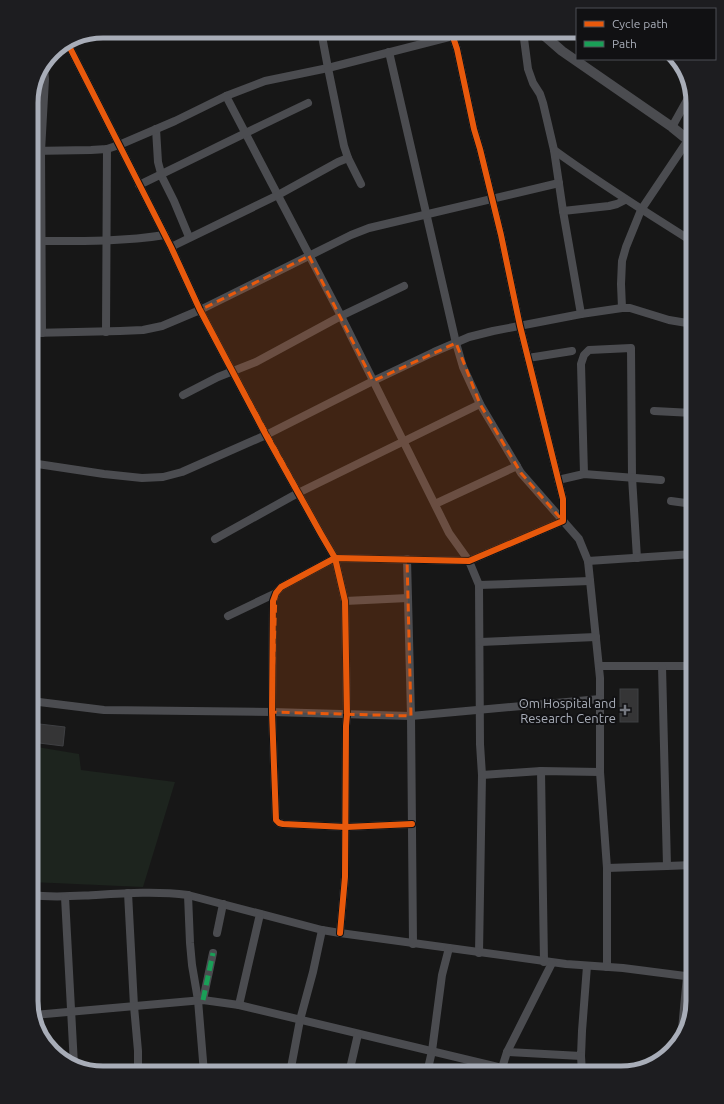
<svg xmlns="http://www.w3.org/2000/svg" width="724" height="1104" font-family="Ubuntu,sans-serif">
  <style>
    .green { fill: #1d241e }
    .building { fill: #353536; stroke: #3f4043 }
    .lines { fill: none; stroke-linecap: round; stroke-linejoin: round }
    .minor { stroke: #4b4c50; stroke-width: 8 }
    .tertiary { stroke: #4b4c50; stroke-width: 10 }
    .quiet { stroke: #1a9f57; stroke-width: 5; stroke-dasharray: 10 5; stroke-linecap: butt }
    .cycleway-casing { stroke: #111113; stroke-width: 8 }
    .cycleway { stroke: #e8590c; stroke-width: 6 }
    .marked { fill: #e8590c; fill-opacity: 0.2; stroke: #e8590c; stroke-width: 3; stroke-dasharray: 8 5; stroke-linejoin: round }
    .poi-dot { fill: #757880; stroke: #111113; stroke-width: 1.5 }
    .labels { text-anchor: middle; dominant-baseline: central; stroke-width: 4; stroke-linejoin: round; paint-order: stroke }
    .poi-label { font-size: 13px; fill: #a8adb8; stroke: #111113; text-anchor: end }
    .rim { fill: none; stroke: #a8adb8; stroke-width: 5 }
  </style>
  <rect width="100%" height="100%" fill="#171717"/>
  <!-- green -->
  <path class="green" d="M 31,746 L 79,754 L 81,770 L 175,782 L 143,887 L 31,882 Z"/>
  <!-- building -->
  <g class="building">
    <rect x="620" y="689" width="18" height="33"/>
    <path d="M 31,723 L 65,727 L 63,746 L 31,742 Z"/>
  </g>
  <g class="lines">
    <!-- minor -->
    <g class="minor">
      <path d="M 523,31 L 528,69 L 533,83 L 540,94 L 543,103 L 554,150 C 599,183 646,212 693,242"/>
      <path d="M 67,42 L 171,247 L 200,310 L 266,435 L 321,534 L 335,558 L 345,601 L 347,715 L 346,726 L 345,877 L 340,933"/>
      <path d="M 389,52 L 456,343 L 463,367 L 480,404 L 521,473 L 579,539 L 588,561 L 600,678 L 600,772 L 607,868 L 607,967"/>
      <path d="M 684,70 L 686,72"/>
      <path d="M 226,96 L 341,316 L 449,533 L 469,561 L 479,585 L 480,744 L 482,775 L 479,953"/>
      <path d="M 672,127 L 691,93"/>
      <path d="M 156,129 L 158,162 L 162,177 L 174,201 L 189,237"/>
      <path d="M 554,150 L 563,211 L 581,314"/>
      <path d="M 31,151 L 91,150 L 107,149 L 119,145 L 175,121 L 226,96 L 265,81 L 328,68 L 453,36"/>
      <path d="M 348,158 L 361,184"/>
      <path d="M 139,185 C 195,158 251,130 308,103"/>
      <path d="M 563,211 L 609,206 L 617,204 L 625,200"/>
      <path d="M 31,241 C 75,241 121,242 165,235"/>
      <path d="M 171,247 L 278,195 L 338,162 L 348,158 L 344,146 L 328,68 L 321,31"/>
      <path d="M 622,308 L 621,284 L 622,261 L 626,247 L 641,210 L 688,140"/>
      <path d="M 106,332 L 107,149"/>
      <path d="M 31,333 L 120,331 L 143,330 L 162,326 L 200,310 L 351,235 L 369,228 L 559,183"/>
      <path d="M 42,333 L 41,151 L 45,79 L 44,69"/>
      <path d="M 528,358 L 572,351"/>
      <path d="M 183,395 L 218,377 L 256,362 L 341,316 L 404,286"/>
      <path d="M 654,411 L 693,413"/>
      <path d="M 31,463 L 104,474 L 142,478 L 163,477 L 182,472 L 266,435 L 373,381 L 434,352 L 469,337 L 493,331 L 581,314 L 622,308 L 630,308 L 669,320 L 693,324"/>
      <path d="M 584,474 L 581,364 L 584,355 L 589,350 L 631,348 L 632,477 L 637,558"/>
      <path d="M 558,480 L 584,474 L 661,480"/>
      <path d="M 671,501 L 693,504"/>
      <path d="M 435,504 L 517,466"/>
      <path d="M 215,539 L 298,493 L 480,404"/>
      <path d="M 407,559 L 411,716 L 413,944"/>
      <path d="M 588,561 L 693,554"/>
      <path d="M 479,585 L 590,581"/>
      <path d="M 345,601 L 408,598"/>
      <path d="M 228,616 L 276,593"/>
      <path d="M 480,642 L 596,637"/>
      <path d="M 599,666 L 693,666"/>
      <path d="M 31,701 L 104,710 L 272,712 L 411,716 L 600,699"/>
      <path d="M 541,771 L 544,962"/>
      <path d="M 482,775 L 541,771 L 600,772"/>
      <path d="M 412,824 L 346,827 L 283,824 L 279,823 L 276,820 L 272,712 L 273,601 L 276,593 L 281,587 L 335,558 L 469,561 L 563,521 L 563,499 L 520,326 L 501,235 L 480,149 L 474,129 L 457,49 L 451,31"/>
      <path d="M 667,866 L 693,865"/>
      <path d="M 607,868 L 667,866 L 662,666"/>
      <path d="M 128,893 L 134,1006 L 138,1051 L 138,1073"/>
      <path d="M 31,895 C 53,898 74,896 96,895 C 127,893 158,891 188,895 L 322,930 L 340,933 L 566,964 L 623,968 L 693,977"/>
      <path d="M 188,895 L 190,943 L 192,965 L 198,1000 L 204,1073"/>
      <path d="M 65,897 L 74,1065"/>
      <path d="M 217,933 L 223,904"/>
      <path d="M 203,1000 L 213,953"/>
      <path d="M 239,1005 L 260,914"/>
      <path d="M 34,1015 L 203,1000 L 239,1005 L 502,1068 L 501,1073"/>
      <path d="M 681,1040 L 687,976"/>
      <path d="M 507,1052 L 581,1056 L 582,1031 L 587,966"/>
      <path d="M 581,1056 L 582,1073"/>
      <path d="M 502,1068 L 507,1052 L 552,963"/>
      <path d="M 226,1072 L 228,1073"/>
      <path d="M 290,1073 L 300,1020 L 313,972 L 322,930"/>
      <path d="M 349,1073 L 358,1034"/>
      <path d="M 427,1073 L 432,1051 L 442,975 L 449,948"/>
    </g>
    <!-- tertiary -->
    <path class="tertiary" d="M 539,31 L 562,51 L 672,127 L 693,144"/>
    <!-- quiet -->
    <path class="quiet" d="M 203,1000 L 213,953"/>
    <!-- cycleway casing -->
    <g class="cycleway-casing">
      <g id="cycleway">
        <path d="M 67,42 L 171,247 L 200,310 L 266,435 L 321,534 L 335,558 L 345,601 L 347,715 L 346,726 L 345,877 L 340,933"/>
        <path d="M 412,824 L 346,827 L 283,824 L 279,823 L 276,820 L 272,712 L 273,601 L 276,593 L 281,587 L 335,558 L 469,561 L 563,521 L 563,499 L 520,326 L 501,235 L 480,149 L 474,129 L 457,49 L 451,31"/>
      </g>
    </g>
    <!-- cycleway -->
    <use href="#cycleway" class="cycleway"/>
  </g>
  <!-- marked area -->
  <path class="marked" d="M 309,256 L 373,381 L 456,343 L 480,404 L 521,473 L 563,521 L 469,561 L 407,559 L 411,716 L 272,712 L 276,593 L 281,587 L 335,558 L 200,310 Z"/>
  <!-- markers -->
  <path class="poi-dot" d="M623 704h4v4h4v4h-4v4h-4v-4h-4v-4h4z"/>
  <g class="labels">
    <!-- poi labels -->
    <g class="poi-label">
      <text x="616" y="703">Om Hospital and<tspan x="616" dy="15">Research Centre</tspan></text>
    </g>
  </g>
  <!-- crop -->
  <path d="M0 0H724V1104H0ZM103 38H621A65 65 0 0 1 686 103V1001A65 65 0 0 1 621 1066H103A65 65 0 0 1 38 1001V103A65 65 0 0 1 103 38Z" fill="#1d1d20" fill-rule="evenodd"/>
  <path class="rim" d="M103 38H621A65 65 0 0 1 686 103V1001A65 65 0 0 1 621 1066H103A65 65 0 0 1 38 1001V103A65 65 0 0 1 103 38Z"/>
  <!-- legend -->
  <rect x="576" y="8" width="140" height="52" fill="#111113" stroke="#4d4f55"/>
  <rect x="584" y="21" width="20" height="6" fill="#e8590c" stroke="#4d4f55"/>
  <text x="612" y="28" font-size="12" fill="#a8adb8">Cycle path</text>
  <rect x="584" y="41" width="20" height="6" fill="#1a9f57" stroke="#4d4f55"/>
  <text x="612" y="48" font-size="12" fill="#a8adb8">Path</text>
</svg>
